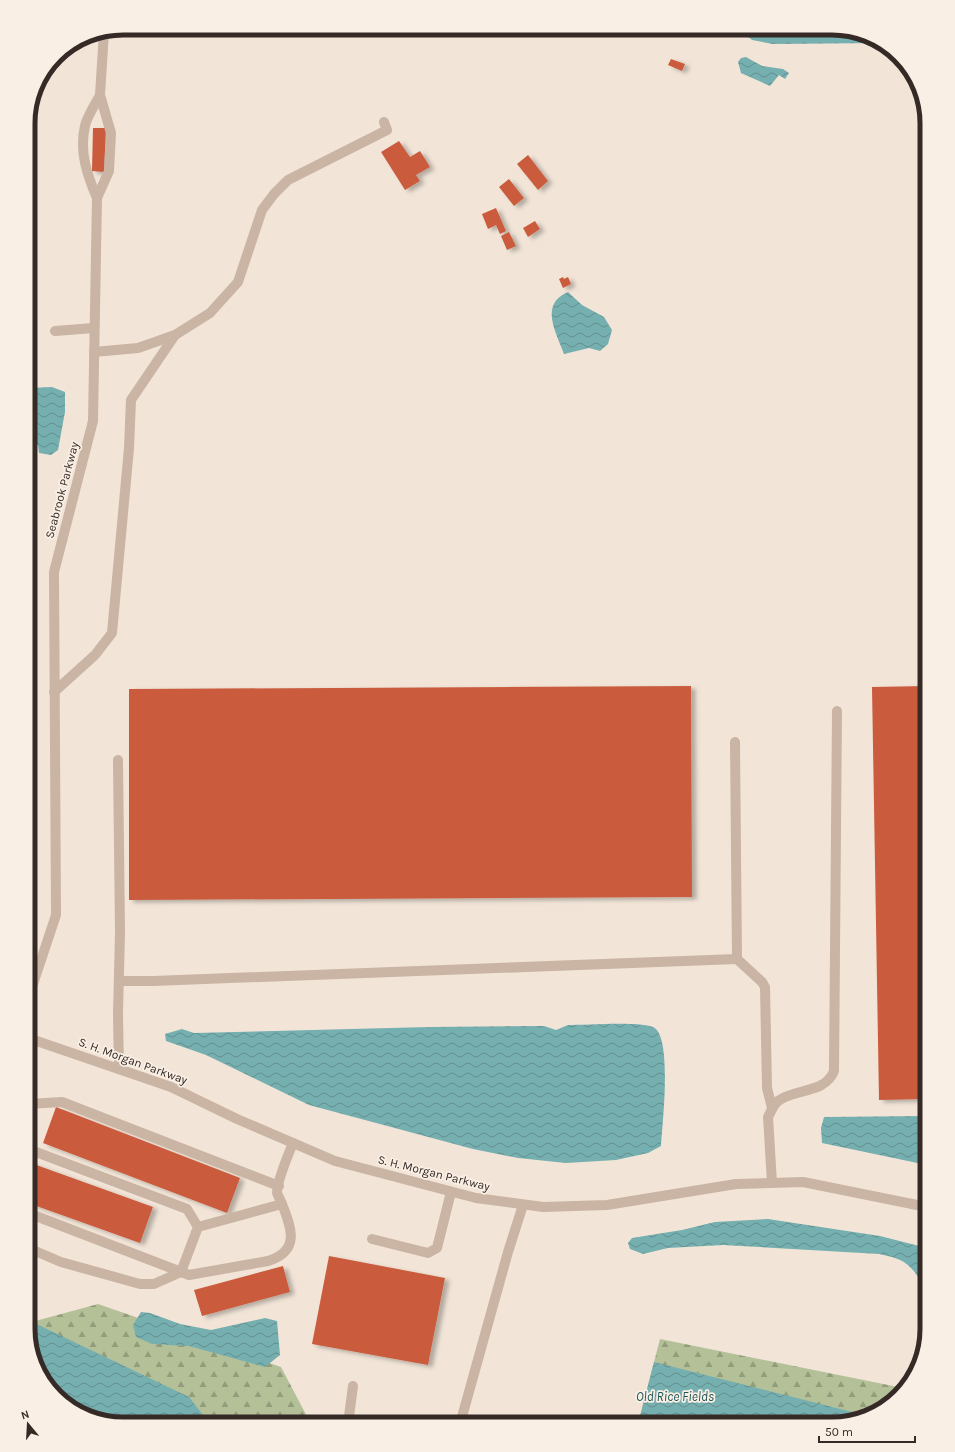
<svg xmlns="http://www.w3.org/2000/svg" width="955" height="1452" font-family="Karla,sans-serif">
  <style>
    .forest { fill: url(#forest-firs) }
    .water { fill: url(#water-waves) }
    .building { fill: #ca5c3e; filter: url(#shadow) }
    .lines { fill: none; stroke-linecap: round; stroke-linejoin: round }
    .minor { stroke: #cab4a4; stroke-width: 10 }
    .labels { text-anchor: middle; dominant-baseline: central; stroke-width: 3.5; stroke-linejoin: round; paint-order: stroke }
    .street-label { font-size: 12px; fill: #352a26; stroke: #faefe4 }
    .water-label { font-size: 13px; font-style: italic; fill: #1a5558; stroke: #faefe4 }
    .rim { fill: none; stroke: #352a26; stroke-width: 5 }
  </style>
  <defs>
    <pattern id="forest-firs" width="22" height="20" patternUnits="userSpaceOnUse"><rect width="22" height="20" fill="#b4c198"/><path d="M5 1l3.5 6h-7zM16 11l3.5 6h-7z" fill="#939d7c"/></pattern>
    <pattern id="water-waves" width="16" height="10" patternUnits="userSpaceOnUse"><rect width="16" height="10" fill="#76afb0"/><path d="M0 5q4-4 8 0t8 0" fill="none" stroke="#628f8f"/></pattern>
    <filter id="shadow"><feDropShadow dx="4.5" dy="2.5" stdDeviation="2" flood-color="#0004"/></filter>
  </defs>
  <rect width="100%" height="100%" fill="#f2e5d8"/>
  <!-- forest -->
  <g class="forest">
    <path d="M 28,469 L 35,470 L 28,541 Z"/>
    <path d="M 98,1304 L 281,1367 L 311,1424 L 117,1424 L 41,1376 L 28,1329 L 28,1323 Z"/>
    <path d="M 660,1339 L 903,1388 L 879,1411 L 832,1424 L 638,1424 Z"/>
  </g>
  <!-- water -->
  <g class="water">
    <path d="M 753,28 L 840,29 L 881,43 L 773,44 L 752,40 L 747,36 L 749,29 Z"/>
    <path d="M 746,57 L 762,66 L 783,69 L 789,73 L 785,79 L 779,75 L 770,86 L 741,73 L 738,62 L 741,58 Z"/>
    <path d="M 568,292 L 582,305 L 604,317 L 612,330 L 608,344 L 600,351 L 589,348 L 564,354 C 556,332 539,304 568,292 Z"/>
    <path d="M 52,387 L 65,392 L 65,412 L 58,450 L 51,455 L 39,453 L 38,445 L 28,442 L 28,388 Z"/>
    <path d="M 568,1025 C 585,1025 639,1021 653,1027 C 673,1035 662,1127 661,1146 L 648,1153 L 616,1160 L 566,1163 L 518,1158 L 473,1149 L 309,1105 L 206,1055 L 166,1041 L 165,1034 L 182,1029 L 194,1033 L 429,1027 L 544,1026 L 556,1030 Z"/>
    <path d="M 927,1116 L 927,1165 L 822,1143 L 821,1128 L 824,1117 Z"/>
    <path d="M 768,1219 L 880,1236 L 927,1248 L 927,1282 C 915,1277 919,1276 911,1268 C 902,1258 891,1257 879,1254 L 723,1245 L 668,1248 L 643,1254 L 630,1249 L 628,1243 L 632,1238 L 682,1230 L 715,1222 Z"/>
    <path d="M 141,1312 L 150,1313 L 180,1324 L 211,1330 L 265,1318 L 277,1321 L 280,1355 L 265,1367 L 189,1346 L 152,1344 L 136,1337 L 133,1325 Z"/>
    <path d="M 28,1320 L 189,1397 L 210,1424 L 117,1424 L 76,1411 L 41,1376 L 28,1329 Z"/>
    <path d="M 654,1362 L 864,1415 L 832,1424 L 638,1424 Z"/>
  </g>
  <!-- building -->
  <g class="building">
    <path d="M 671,59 L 685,64 L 682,71 L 668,65 Z"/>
    <path d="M 93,128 L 106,128 L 104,172 L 92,171 Z"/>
    <path d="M 399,141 L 410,157 L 420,151 L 430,167 L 416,175 L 420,181 L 405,190 L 381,152 Z"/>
    <path d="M 528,155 L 548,181 L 538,190 L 517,164 Z"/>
    <path d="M 509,179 L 524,198 L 514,206 L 499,187 Z"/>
    <path d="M 496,208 L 506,231 L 500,234 L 496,225 L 488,229 L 482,214 Z"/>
    <path d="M 535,221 L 540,229 L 528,237 L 523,228 Z"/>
    <path d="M 509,232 L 516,246 L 507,250 L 501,236 Z"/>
    <path d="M 563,277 L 564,279 L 568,277 L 571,284 L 563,288 L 559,279 Z"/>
    <path d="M 691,686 L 692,897 L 129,900 L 129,689 Z"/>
    <path d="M 927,686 L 927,1099 L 879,1100 L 872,687 Z"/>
    <path d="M 56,1107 L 240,1178 L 227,1213 L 43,1143 Z"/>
    <path d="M 28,1162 L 153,1207 L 140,1243 L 28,1203 Z"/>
    <path d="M 329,1256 L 445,1278 L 428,1365 L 312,1344 Z"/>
    <path d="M 283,1266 L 290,1292 L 202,1316 L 194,1290 Z"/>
    <path d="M 380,1418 L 400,1423 L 400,1424 L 378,1424 Z"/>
  </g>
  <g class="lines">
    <!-- minor -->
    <g class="minor">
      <path d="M 97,198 C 87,175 79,151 85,126 C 87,116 95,105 100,95"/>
      <path d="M 55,331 L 94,328"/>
      <path d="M 94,352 L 138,348 L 175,335 L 210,313 L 238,282 L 262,210 L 274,194 L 288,180 L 387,130 L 384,122"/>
      <path d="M 54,692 L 95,655 L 112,633 L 129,448 L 131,400 L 175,335"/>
      <path d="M 735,742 L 737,959 L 762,982 L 765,987 L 767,1088 L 772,1108"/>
      <path d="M 118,760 L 120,932 L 118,1014 L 119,1069"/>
      <path d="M 119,981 L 153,981 L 737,959"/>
      <path d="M 28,999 L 56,915 L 54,572 L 93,421 L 97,198 L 109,171 L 111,133 L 100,95 L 104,32"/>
      <path d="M 28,1038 L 171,1087 L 237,1119 L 335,1161 L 476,1198 L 543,1207 L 607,1205 L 736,1184 L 803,1182 L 927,1207"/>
      <path d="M 28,1104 L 62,1102 L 279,1186"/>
      <path d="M 772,1183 L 768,1117 C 771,1112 773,1105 778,1101 C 795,1088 825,1094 834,1071 L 837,711"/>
      <path d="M 28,1213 L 189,1275 L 268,1261 C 300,1251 292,1229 282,1204 C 281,1201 278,1196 277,1193 C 277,1181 288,1155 293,1143"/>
      <path d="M 198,1227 L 282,1204"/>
      <path d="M 372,1239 L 428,1253 L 437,1248 L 451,1192"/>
      <path d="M 28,1248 L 61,1262 L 140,1284 L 154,1284 L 181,1272 L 198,1227 L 187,1209 L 28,1149"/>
      <path d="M 348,1424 L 353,1386"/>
      <path d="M 460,1424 L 508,1252 L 523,1205"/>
    </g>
  </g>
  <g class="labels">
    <!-- street labels -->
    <g class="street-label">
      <text transform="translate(62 490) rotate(-75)">Seabrook Parkway</text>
      <text transform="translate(133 1061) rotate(20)">S. H. Morgan Parkway</text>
      <text transform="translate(434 1173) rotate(14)">S. H. Morgan Parkway</text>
    </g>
    <!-- water labels -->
    <g class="water-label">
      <text x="675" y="1396">Old Rice Fields</text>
    </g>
  </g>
  <!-- crop -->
  <path d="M0 0H955V1452H0ZM123 35H832A88 88 0 0 1 920 123V1329A88 88 0 0 1 832 1417H123A88 88 0 0 1 35 1329V123A88 88 0 0 1 123 35Z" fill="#faefe4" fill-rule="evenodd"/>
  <path class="rim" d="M123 35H832A88 88 0 0 1 920 123V1329A88 88 0 0 1 832 1417H123A88 88 0 0 1 35 1329V123A88 88 0 0 1 123 35Z"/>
  <!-- north arrow -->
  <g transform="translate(28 1424) rotate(342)" stroke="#faefe4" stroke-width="3" paint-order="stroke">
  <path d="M0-3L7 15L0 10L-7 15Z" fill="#352a26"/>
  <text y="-6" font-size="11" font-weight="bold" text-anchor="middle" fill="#352a26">N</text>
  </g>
  <!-- scale -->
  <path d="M819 1436v6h96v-6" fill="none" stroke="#352a26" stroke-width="2"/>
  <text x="825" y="1436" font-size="12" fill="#352a26" stroke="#faefe4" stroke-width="3" paint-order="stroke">50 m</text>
</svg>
